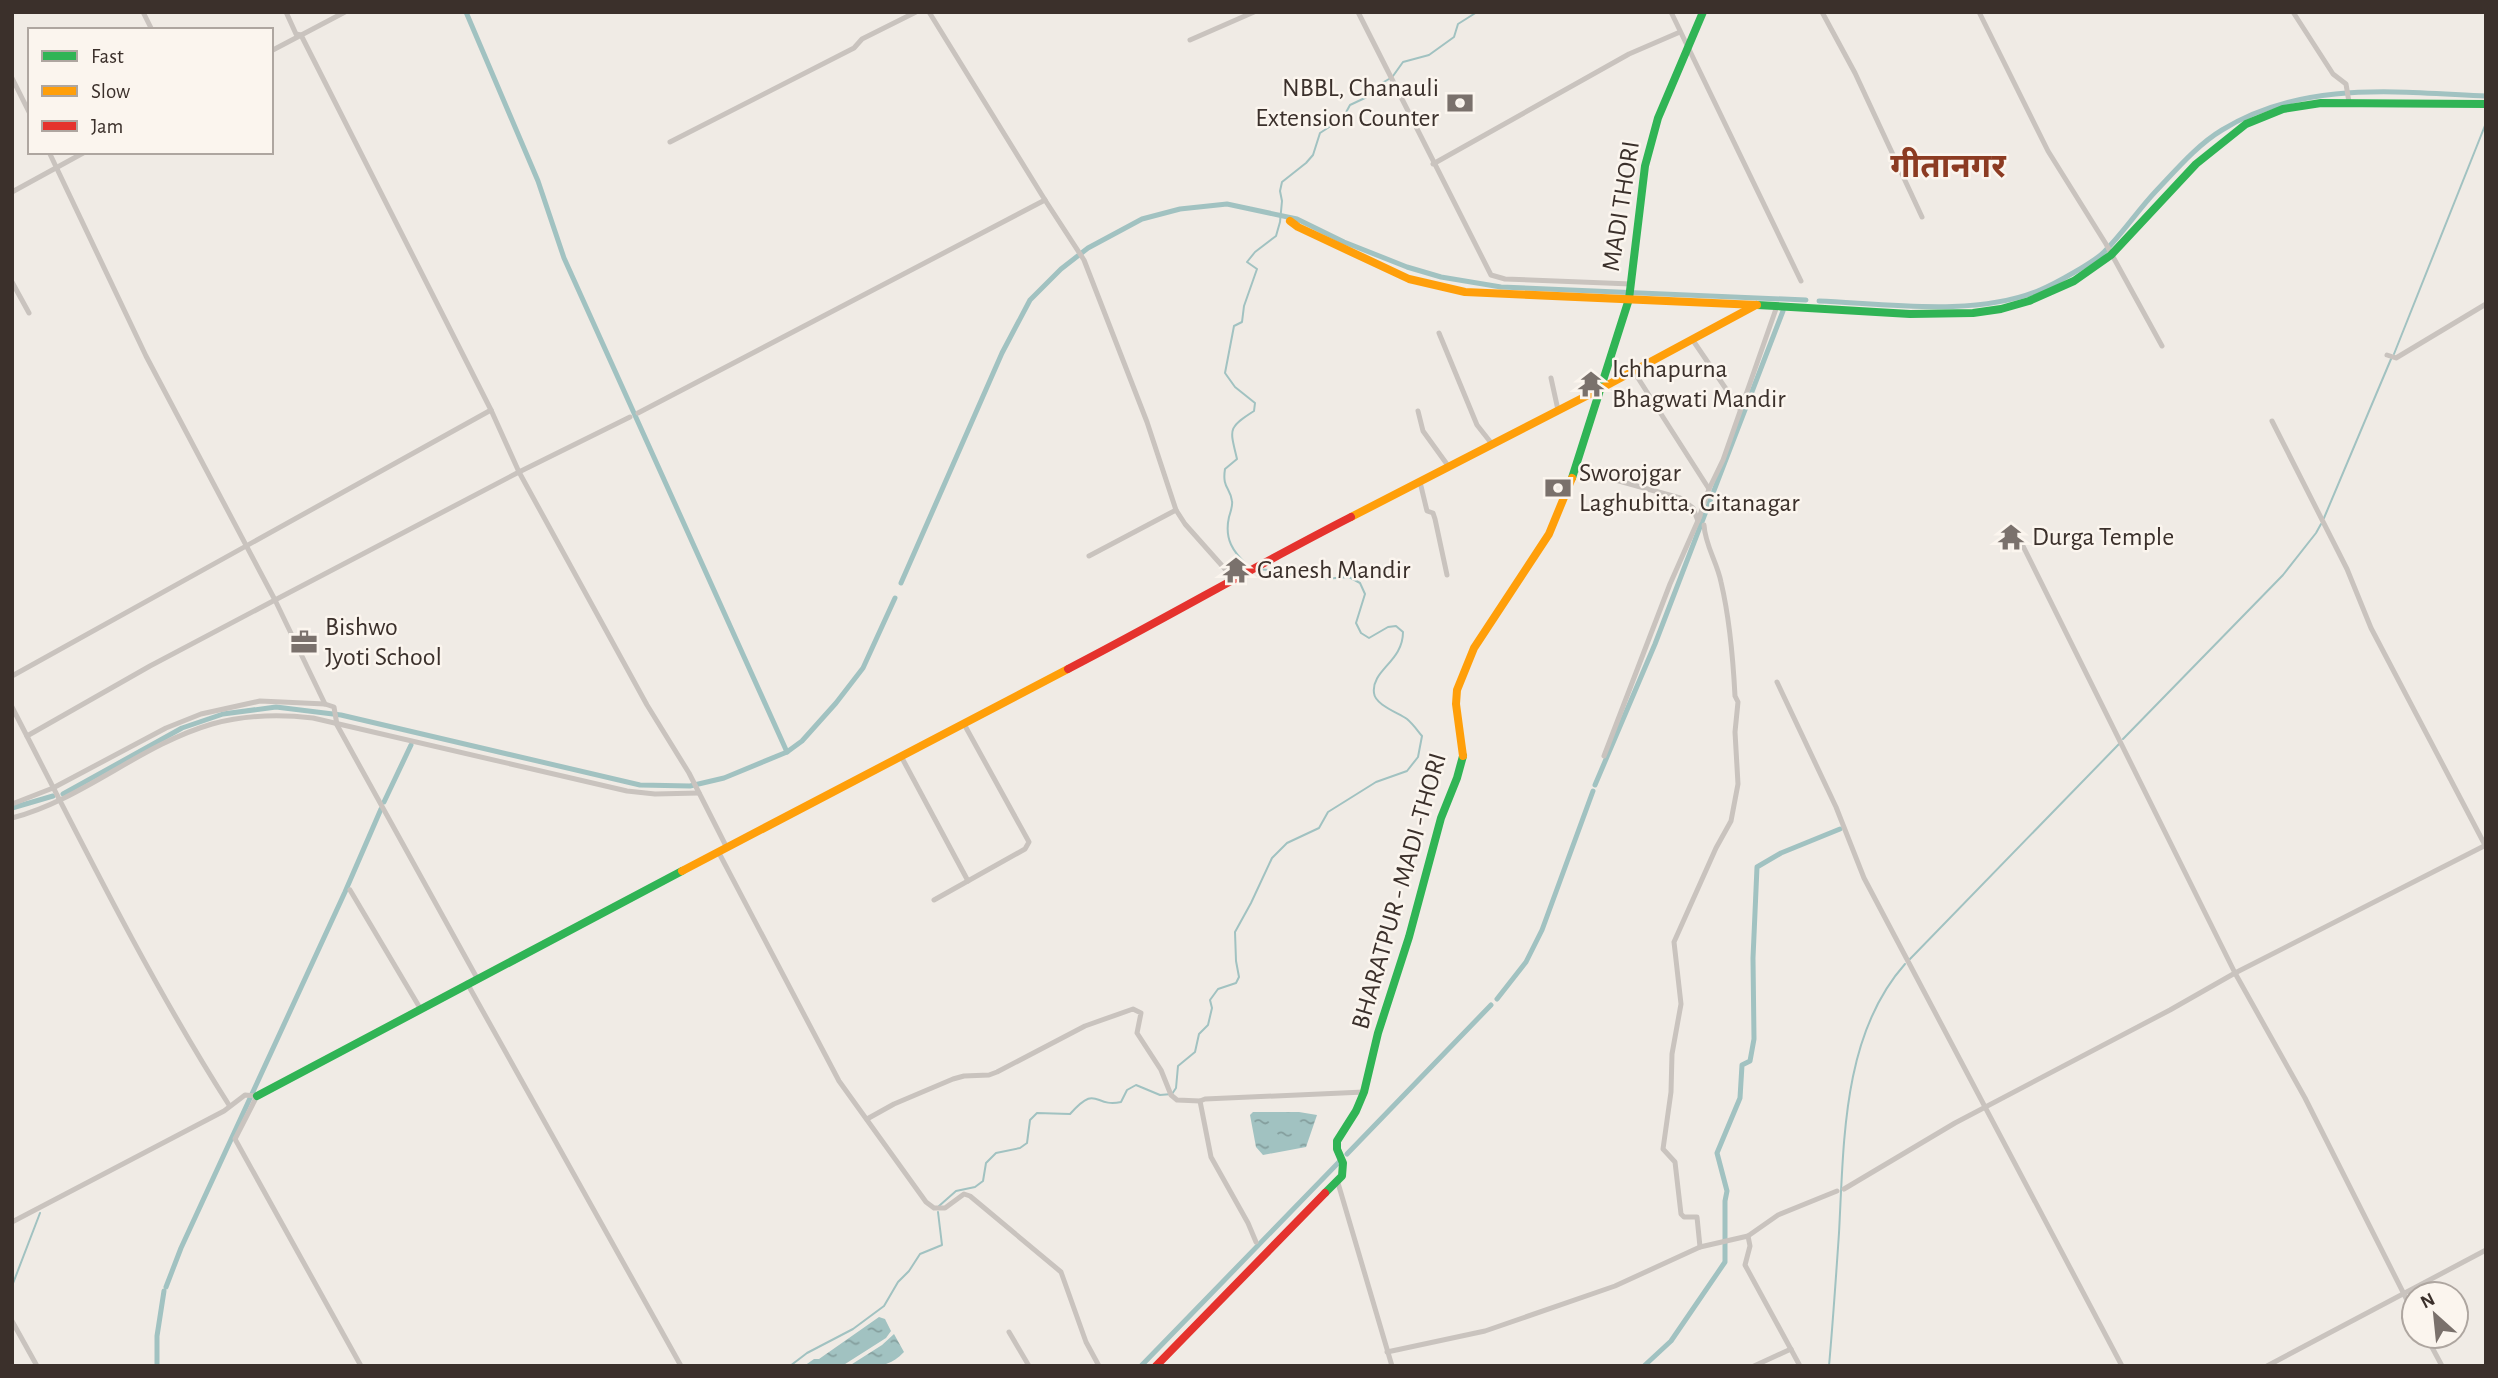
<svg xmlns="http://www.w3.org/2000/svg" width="2498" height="1378" font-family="'Alegreya Sans','Noto Sans Devanagari',sans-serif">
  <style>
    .water { fill: url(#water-ripples) }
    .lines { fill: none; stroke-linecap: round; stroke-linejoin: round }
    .stream { stroke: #a1c2c1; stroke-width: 2 }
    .canal { stroke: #a1c2c1; stroke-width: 5 }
    .street { stroke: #c9c3be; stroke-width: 5 }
    .fast { stroke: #30b455; stroke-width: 8 }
    .slow { stroke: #ff9f0a; stroke-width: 8 }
    .jam { stroke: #e5322d; stroke-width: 8 }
    .labels { text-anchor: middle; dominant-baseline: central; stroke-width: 5; stroke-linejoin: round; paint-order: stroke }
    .poi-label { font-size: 26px; fill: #3b302b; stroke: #fbf5ee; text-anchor: start }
    .street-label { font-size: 26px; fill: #3b302b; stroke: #fbf5ee }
    .district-label { font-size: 33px; font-weight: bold; fill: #8c3b22; stroke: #fbf5ee }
  </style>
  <defs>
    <pattern id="water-ripples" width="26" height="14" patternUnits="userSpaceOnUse" patternTransform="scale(1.75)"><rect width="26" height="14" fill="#a1c2c1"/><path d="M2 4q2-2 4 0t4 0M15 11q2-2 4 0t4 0" fill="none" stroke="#849e9d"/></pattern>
  </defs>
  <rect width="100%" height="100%" fill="#f0ebe5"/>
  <!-- water -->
  <g class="water">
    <path d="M 1253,1112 L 1299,1112 L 1317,1115 L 1306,1147 L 1263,1155 L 1256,1147 L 1250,1115 Z"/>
    <path d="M 879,1317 L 885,1319 L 891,1331 L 886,1338 L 842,1366 L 804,1366 L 814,1359 L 819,1359 Z"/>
    <path d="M 894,1334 L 904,1352 C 887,1370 872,1366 849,1366 L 882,1345 Z"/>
  </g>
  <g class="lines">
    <!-- stream -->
    <g class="stream">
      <path d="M 1393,76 L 1403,62 L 1429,55 L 1454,37 L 1458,24 L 1477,12"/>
      <path d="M 2394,354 L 2486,123"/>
      <path d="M 2324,518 L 2391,359"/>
      <path d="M 1248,566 C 1233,552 1224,539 1229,517 C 1230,513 1233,506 1232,501 C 1230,487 1222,488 1225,469 L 1237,459 C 1230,429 1227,428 1254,411 L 1255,403 L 1235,387 L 1225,373 L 1234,326 L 1242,322 L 1244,306 L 1257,269 L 1247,262 L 1255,252 L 1276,236 L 1280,222 L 1282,201 L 1280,191 L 1282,182 L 1306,163 L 1313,155 L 1320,133 L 1343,118 L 1350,105 L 1367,97 L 1375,87 L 1389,79"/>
      <path d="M 2123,739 L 2283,575 L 2316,533 L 2321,524"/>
      <path d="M 1910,959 L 2119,744"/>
      <path d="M 939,1206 L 956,1191 L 975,1187 L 983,1181 L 986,1163 L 996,1153 L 1020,1148 L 1027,1143 L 1030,1120 L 1037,1113 L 1070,1114 C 1098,1083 1093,1108 1121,1102 L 1127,1090 L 1136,1085 L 1160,1095 L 1172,1094 L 1176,1088 L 1178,1066 L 1195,1052 L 1199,1034 L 1208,1025 L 1212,1008 L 1210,1000 L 1218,989 L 1236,983 L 1239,977 L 1236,961 L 1235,932 L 1251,903 L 1272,858 L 1287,843 L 1319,828 L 1328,812 L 1376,782 L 1407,771 L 1418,757 L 1422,736 C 1417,730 1413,724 1407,719 C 1399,713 1375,705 1374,693 C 1371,670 1403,662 1403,632 L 1396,626 L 1388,627 L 1369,638 L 1361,633 L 1356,623 L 1365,594 L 1360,583 L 1349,577 L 1323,579 L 1312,573 L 1296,576 L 1281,571 L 1256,569"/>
      <path d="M 12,1286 L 40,1213"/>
      <path d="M 790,1366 L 807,1353 L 853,1329 L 884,1306 L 898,1282 L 909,1271 L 920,1254 L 942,1245 L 938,1212"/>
      <path d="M 1829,1366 C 1833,1321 1836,1277 1839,1233 C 1844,1142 1842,1035 1905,964"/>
    </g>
    <!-- canal -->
    <g class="canal">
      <path d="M 466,12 L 538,181 L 564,258 L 787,752"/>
      <path d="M 1819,301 C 1887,304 1977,317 2040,290 C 2055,284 2094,262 2104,252 C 2123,233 2138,210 2156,191 C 2176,170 2197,145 2222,130 C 2303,80 2396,92 2486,96"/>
      <path d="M 901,583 L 1002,353 L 1030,300 L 1061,269 L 1088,248 L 1142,219 L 1180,209 L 1227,204 L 1297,219 L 1344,242 L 1407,267 L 1441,277 L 1501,287 L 1806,300"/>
      <path d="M 1595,785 L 1655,644 L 1783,311"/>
      <path d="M 63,794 L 182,728 L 223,714 L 276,707 L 341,715 L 640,785 L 690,786 L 724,778 L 787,752 L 802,741 L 836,703 L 863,668 L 895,598"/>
      <path d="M 384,802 L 411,745"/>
      <path d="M 12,808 L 53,796"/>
      <path d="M 1497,999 L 1526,962 L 1542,930 L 1593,791"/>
      <path d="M 1347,1154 L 1491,1005"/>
      <path d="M 166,1287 L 181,1248 L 345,892 L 381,809"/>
      <path d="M 157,1366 L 157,1336 L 164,1291"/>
      <path d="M 1141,1366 L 1339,1162"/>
      <path d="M 1644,1366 L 1671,1341 L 1725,1262 L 1725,1201 L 1727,1191 L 1717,1153 L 1740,1098 L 1742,1065 L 1750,1061 L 1754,1039 L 1753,958 L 1757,867 L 1781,853 L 1840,829"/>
    </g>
    <!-- street -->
    <g class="street">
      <path d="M 143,12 L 152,30"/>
      <path d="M 1358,12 L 1491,275 L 1505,279 L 1631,284"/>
      <path d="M 1671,12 L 1801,281"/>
      <path d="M 1822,12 L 1855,73 L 1922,217"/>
      <path d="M 1979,12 L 2048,151 L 2106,244 L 2162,346"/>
      <path d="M 2293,12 L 2333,74 L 2346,84 L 2349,102"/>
      <path d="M 1190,40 L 1254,12"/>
      <path d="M 271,51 L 345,12"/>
      <path d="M 12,78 L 30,114"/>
      <path d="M 670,142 L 854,48 L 862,39 L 916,12"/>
      <path d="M 49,152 L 146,356 L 275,600 L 519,472 L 630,417"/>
      <path d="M 1433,164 L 1629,54 L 1680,32"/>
      <path d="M 12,192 L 85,152"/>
      <path d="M 1045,200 L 1084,260 L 1147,422 L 1176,510 L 1185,524 L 1233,578"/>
      <path d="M 12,282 L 29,313"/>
      <path d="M 1439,333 L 1477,425 L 1492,444"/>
      <path d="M 1692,339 L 1739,408"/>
      <path d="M 2387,355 L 2396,358 L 2486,304"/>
      <path d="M 1635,370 L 1638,378 L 1709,489 L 1699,518"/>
      <path d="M 1551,378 L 1558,410"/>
      <path d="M 491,410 L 519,472 L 647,705 L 689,773 L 727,848"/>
      <path d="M 1418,411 L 1423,431 L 1449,467"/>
      <path d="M 638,413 L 1045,200 L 929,12"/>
      <path d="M 2272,421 L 2347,569 L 2371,628 L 2486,847"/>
      <path d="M 1576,469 L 1680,498 L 1693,508 L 1698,521"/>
      <path d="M 1420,482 L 1427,511 L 1433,513 L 1435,519 L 1447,575"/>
      <path d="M 1709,489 L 1723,460 L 1777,306"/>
      <path d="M 1704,525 C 1705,545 1717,562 1721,582 C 1730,620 1733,657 1735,696 L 1738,702 L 1735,732 L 1738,784 L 1731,821 L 1716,848 L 1674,942 L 1681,1004 L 1672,1054 L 1671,1092 L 1663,1149 L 1675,1162 L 1681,1214 L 1684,1217 L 1697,1217 L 1700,1247 L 1748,1236 L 1750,1246 L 1745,1265 L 1800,1366"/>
      <path d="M 2021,542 L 2235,973 L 2305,1098 L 2414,1314"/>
      <path d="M 1089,556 L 1176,510"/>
      <path d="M 12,676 L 491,410 L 301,35 L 296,34 L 286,12"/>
      <path d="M 1777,682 L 1836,807 L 1864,878 L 2122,1366"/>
      <path d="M 12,707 C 81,841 148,978 229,1105"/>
      <path d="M 27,736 L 150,666 L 275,600 L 325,704"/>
      <path d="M 1604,756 L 1670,584 L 1700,516"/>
      <path d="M 902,758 L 968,881"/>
      <path d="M 12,804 L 53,788 L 166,728 L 201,714 L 260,701 L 325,704 L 334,707 L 337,725 L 477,978"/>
      <path d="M 12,818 C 84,799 140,745 212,724 C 245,715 279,714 313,718 L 627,791 L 655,794 L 699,793"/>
      <path d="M 719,853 L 839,1081 L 926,1202 L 934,1208 L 945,1208 L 964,1194 L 970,1196 L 1061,1272 L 1086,1342 L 1099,1366"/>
      <path d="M 350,890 L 420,1008"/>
      <path d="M 934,900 L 1025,849 L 1029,842 L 964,724"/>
      <path d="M 467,983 L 681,1366"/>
      <path d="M 867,1119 L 894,1104 L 953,1079 L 964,1076 L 989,1075 L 997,1072 L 1085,1026 L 1133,1009 L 1141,1013 L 1137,1033 L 1161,1070 L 1171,1095 L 1177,1100 L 1200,1101"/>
      <path d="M 1338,1183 L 1392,1366"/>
      <path d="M 1844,1189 L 1955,1123 L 2170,1010 L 2235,973 L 2486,845"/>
      <path d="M 12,1222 L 224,1111 L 245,1095 L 257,1096 L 235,1139 L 361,1366"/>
      <path d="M 1748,1236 L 1778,1215 L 1837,1191"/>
      <path d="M 1256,1242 L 1248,1223 L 1211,1157 L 1200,1101 L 1205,1099 L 1364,1092"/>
      <path d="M 12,1321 L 37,1366"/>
      <path d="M 1009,1332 L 1029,1366"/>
      <path d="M 2426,1336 L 2442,1366"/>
      <path d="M 1387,1352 L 1485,1331 L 1615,1286 L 1700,1247"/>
      <path d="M 1754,1366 L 1791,1349"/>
      <path d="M 2267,1366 L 2486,1250"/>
    </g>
    <!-- fast -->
    <g class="fast">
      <path d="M 1757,305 L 1910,314 L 1973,313 L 2001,309 L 2029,301 L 2074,281 L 2111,255 L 2196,164 L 2246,124 L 2283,109 L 2321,103 L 2486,104"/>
      <path d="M 1572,478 L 1629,299 L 1645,166 L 1658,118 L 1703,12"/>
      <path d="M 257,1096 L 682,871"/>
      <path d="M 1325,1193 L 1342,1176 L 1343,1163 L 1337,1149 L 1337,1141 L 1356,1111 L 1364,1092 L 1378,1033 L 1409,937 L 1441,818 L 1457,778 L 1463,756"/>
    </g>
    <!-- slow -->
    <g class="slow">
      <path d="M 1290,221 L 1298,227 L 1409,279 L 1465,292 L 1757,305"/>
      <path d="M 1351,517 L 1600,389 L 1756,305"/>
      <path d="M 1463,756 L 1456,704 L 1457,690 L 1474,648 L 1549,534 L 1572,478"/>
      <path d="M 682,871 L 1068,669"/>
    </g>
    <!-- jam -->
    <g class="jam">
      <path d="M 1068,669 C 1163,620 1255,566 1351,517"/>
      <path d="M 1156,1366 L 1325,1193"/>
    </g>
  </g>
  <!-- icons -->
  <defs>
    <g id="bank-bare" transform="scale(2.1)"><path d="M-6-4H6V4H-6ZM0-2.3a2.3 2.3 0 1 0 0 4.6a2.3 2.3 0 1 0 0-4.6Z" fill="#7a716c" stroke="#fbf5ee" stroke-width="2.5" paint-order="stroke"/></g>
    <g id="temple-bare" transform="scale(2.1)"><path d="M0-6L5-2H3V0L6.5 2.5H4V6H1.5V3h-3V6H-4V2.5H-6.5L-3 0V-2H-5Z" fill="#7a716c" stroke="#fbf5ee" stroke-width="2.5" paint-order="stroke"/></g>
    <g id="office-bare" transform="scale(2.1)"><path d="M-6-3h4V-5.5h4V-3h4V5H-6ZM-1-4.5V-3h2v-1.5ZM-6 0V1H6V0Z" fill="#7a716c" stroke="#fbf5ee" stroke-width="2.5" paint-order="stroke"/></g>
  </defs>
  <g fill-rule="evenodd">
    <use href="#bank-bare" x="1460" y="103"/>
    <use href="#temple-bare" x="1591" y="384"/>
    <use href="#bank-bare" x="1558" y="488"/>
    <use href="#temple-bare" x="2011" y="537"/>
    <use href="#temple-bare" x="1236" y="570"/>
    <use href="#office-bare" x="304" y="642"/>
  </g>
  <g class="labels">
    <!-- poi labels -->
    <g class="poi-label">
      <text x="1439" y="88" text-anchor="end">NBBL, Chanauli<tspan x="1439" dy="30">Extension Counter</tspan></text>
      <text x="1612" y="369">Ichhapurna<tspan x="1612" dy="30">Bhagwati Mandir</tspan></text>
      <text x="1579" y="473">Sworojgar<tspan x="1579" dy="30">Laghubitta, Gitanagar</tspan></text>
      <text x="2032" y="537">Durga Temple</text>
      <text x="1257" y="570">Ganesh Mandir</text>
      <text x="325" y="627">Bishwo<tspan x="325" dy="30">Jyoti School</tspan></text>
    </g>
    <!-- street labels -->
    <g class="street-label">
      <text transform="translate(1621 206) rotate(-81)">MADI THORI</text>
      <text transform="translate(1399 891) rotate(-74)">BHARATPUR - MADI -THORI</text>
    </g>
    <!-- district labels -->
    <g class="district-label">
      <text x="1948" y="167">गीतानगर</text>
    </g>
  </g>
  <!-- border -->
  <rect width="2498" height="1378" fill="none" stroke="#3b302b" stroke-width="28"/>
  <!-- legend -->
  <rect x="28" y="28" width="245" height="126" fill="#fbf5ee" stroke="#aea6a0" stroke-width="2"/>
  <rect x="42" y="51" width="35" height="10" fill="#30b455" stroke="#aea6a0" stroke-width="2"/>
  <text x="91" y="63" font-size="21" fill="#3b302b">Fast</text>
  <rect x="42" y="86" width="35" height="10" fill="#ff9f0a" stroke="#aea6a0" stroke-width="2"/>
  <text x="91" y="98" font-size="21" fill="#3b302b">Slow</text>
  <rect x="42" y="121" width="35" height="10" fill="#e5322d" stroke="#aea6a0" stroke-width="2"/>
  <text x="91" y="133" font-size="21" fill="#3b302b">Jam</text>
  <!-- north arrow -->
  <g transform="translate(2435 1315) rotate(333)"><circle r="33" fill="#fbf5ee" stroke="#aea6a0" stroke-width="2"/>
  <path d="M0-5L12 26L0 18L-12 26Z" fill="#7a716c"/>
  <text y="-10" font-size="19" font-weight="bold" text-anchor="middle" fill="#3b302b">N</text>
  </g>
</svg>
